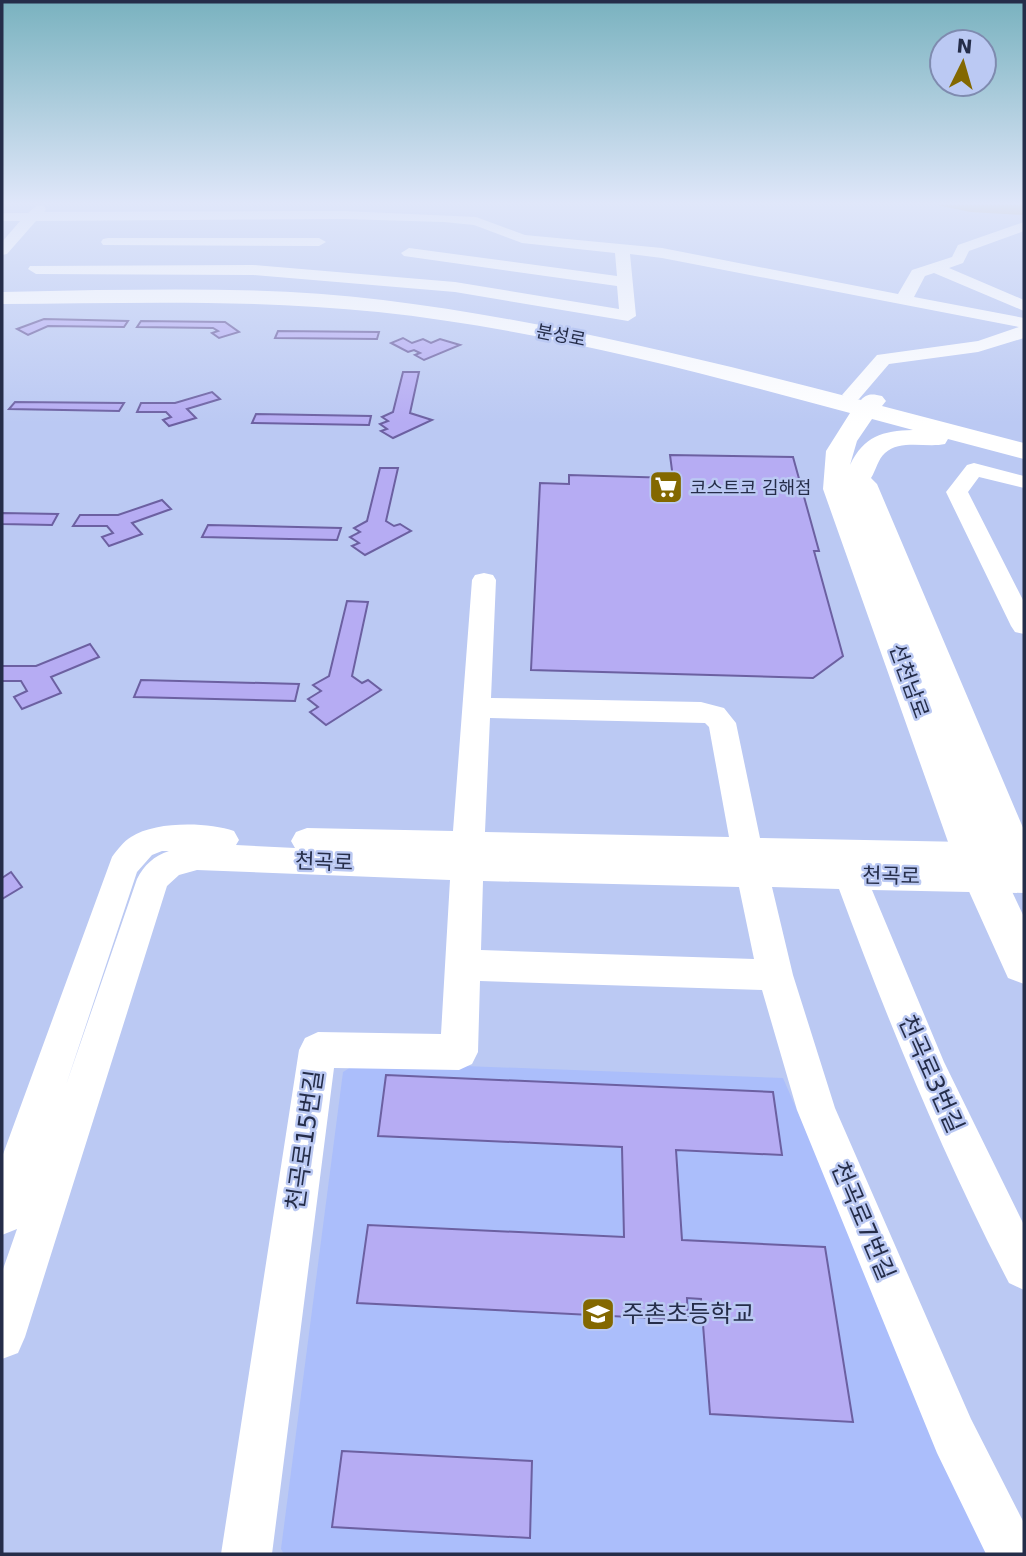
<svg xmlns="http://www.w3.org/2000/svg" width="1026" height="1556" font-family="'DejaVu Sans','Noto Sans KR',sans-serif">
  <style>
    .built { fill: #abbefb }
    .green { fill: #b9a97d }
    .building { fill: #b6acf3; stroke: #6c60a1; stroke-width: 2 }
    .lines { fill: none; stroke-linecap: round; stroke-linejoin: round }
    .minor { fill: #fff; fill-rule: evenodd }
    .major { fill: #fff; fill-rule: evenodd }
    .labels { text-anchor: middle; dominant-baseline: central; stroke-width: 5; stroke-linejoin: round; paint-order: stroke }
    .far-street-label { font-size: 18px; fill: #252d49; stroke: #bbc9f3 }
    .far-poi-label { font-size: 18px; fill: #252d49; stroke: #bbc9f3; text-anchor: start }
    .street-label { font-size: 21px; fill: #252d49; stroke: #bbc9f3 }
    .near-street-label { font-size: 24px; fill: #252d49; stroke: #bbc9f3 }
    .near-poi-label { font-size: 24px; fill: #252d49; stroke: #bbc9f3; text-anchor: start }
  </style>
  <rect width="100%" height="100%" fill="#bbc9f3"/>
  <!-- built -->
  <path class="built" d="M 359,1062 L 783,1078 L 989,1554 L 284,1554 L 281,1549 L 343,1072 Z"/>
  <!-- green -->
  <path class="green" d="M 937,205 L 1024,205 L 1024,215 L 970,212 Z"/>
  <!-- building -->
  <g class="building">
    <path d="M 44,319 L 128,321 L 124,327 L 48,326 L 28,335 L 17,329 Z"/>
    <path d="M 141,321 L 225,322 L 239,332 L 219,338 L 212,333 L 218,331 L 213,328 L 137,327 Z"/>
    <path d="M 278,331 L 379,332 L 377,339 L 275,338 Z"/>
    <path d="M 403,338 L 412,343 L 423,339 L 431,343 L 440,339 L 460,345 L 424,360 L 415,355 L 420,353 L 414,350 L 408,352 L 391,343 Z"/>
    <path d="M 403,372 L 419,372 L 410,413 L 432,420 L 393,438 L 381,431 L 387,429 L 380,424 L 388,421 L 382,417 L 393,412 Z"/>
    <path d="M 212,392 L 220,399 L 187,409 L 196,418 L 169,426 L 163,420 L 171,417 L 166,412 L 137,412 L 141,403 L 175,403 Z"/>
    <path d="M 15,402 L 124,403 L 119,411 L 9,409 Z"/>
    <path d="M 256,414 L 371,416 L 369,425 L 252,423 Z"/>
    <path d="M 670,455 L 793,457 L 819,551 L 814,551 L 843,656 L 813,678 L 531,670 L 540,483 L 569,484 L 569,475 L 673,478 Z"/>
    <path d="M 380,468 L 398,468 L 386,521 L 394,526 L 400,524 L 411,531 L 365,555 L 352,546 L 359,543 L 350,537 L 360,532 L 354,528 L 367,521 Z"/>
    <path d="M 162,500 L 171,509 L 132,523 L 142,534 L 109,546 L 102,537 L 113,533 L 107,526 L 73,526 L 80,515 L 118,515 Z"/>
    <path d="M 2,513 L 58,514 L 52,525 L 2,524 Z"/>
    <path d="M 208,525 L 341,528 L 337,540 L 202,537 Z"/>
    <path d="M 347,601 L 368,602 L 352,676 L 362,683 L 368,680 L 381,690 L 326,725 L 310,712 L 318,707 L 308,699 L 321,691 L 313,685 L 329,676 Z"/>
    <path d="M 90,644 L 99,657 L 51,677 L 61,693 L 22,709 L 14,697 L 27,691 L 21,681 L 2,681 L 2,666 L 36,666 Z"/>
    <path d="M 141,680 L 299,684 L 295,701 L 134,697 Z"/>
    <path d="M 11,872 L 22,887 L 2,899 L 2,878 Z"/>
    <path d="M 386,1075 L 773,1092 L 782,1155 L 676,1150 L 682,1240 L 825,1247 L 853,1422 L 710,1414 L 701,1299 L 687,1298 L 688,1320 L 357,1303 L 368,1225 L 624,1237 L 622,1147 L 378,1136 Z"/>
    <path d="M 342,1451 L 532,1461 L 530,1538 L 332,1527 Z"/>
  </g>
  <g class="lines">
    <!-- minor -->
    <g class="minor">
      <path d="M 37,205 L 44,206 L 46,209 L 44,212 L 344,211 L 476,217 L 525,235 L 662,248 L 898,294 L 912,270 L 952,257 L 958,245 L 1024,222 L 1024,231 L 969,251 L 963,263 L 949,268 L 1024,300 L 1024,311 L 934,273 L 925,276 L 914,297 L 1024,318 L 1024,338 L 978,352 L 889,364 L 859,399 L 852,401 L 842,395 L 877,355 L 978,341 L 1019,327 L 662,258 L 630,254 L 636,316 L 628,321 L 455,292 L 253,275 L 36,274 L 28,269 L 30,266 L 253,265 L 455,282 L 619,309 L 617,286 L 404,256 L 401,253 L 409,248 L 617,276 L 615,253 L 522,243 L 474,225 L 444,222 L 344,219 L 36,221 L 7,254 L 2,255 L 2,242 L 20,221 L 2,221 L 2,213 L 28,213 Z"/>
      <path d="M 108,238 L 319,238 L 326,242 L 319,246 L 103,245 L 101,242 L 103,239 Z"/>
      <path d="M 974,463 L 1024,476 L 1024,488 L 979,477 L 968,492 L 1024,602 L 1024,634 L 1015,632 L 1011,626 L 946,492 L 967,465 Z"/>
      <path d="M 484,573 L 493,575 L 496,580 L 491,698 L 701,702 L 724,708 L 736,723 L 760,838 L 1024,843 L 1024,893 L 872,890 L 944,1062 L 1024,1225 L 1024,1290 L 1009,1283 C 943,1156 889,1024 839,889 L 772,887 L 793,975 L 835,1108 L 971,1419 L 1024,1523 L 1024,1554 L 986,1554 L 937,1453 L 797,1110 L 762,990 L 480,981 L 478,1052 L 472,1064 L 459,1070 L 334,1068 L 272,1554 L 221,1554 L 299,1050 L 305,1038 L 318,1032 L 441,1034 L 450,880 L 197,870 L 179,875 L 167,886 L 25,1337 L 18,1353 L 2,1359 L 2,1272 L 17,1229 L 2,1235 L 2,1157 L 112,857 C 117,850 124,841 131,837 C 155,821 208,822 234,831 L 239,840 L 236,845 L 295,848 L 291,841 L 296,832 L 307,828 L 453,831 L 472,580 L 475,575 ZM 490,718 L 705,723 L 709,727 L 729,837 L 485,832 ZM 162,851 L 169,851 C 154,856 144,865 137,879 L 66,1085 L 137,872 L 152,855 ZM 483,881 L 739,887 L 754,959 L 481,950 Z"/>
    </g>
    <!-- major -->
    <path class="major" d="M 97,290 C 192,289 288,288 383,300 C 545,320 703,359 861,400 C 867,393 873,394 882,396 L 886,401 L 882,406 L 1024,443 L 1024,459 L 948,439 L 945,444 C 927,448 900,439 885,453 C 878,459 876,470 871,478 L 877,484 L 1024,830 L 1024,890 L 1009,885 L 989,843 L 1024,917 L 1024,984 L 1008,978 L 953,856 L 823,489 L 826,451 L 850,413 C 695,371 538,329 378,312 C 253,299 128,303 2,304 L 2,292 ZM 872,419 L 913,430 C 882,431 864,436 850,465 L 857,441 Z"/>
  </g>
  <!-- sky -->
  <linearGradient id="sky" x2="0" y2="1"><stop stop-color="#79b2bf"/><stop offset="0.48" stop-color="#e0e7fa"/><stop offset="1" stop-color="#e0e7fa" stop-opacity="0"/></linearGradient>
  <rect width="1026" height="423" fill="url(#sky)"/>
  <!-- icons -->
  <defs>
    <g id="supermarket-square" transform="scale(1.75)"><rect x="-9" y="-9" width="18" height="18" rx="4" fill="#836800" stroke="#bbc9f3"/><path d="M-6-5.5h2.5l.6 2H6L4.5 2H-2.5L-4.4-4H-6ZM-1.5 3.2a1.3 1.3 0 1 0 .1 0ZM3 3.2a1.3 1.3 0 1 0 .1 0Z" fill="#fff"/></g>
    <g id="school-square" transform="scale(1.75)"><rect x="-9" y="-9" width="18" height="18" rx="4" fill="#836800" stroke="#bbc9f3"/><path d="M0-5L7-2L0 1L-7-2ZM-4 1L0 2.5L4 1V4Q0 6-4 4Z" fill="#fff"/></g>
  </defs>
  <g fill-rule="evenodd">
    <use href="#supermarket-square" x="666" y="487"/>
    <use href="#school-square" x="598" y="1314"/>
  </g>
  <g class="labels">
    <!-- far-street labels -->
    <g class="far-street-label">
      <text transform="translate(561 335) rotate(11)">분성로</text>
    </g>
    <!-- far-poi labels -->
    <g class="far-poi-label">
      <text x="690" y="487">코스트코 김해점</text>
    </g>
    <!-- street labels -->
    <g class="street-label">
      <text transform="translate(909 681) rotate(70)">선천남로</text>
      <text transform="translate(324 862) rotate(2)">천곡로</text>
      <text transform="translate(891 876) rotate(1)">천곡로</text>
    </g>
    <!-- near-street labels -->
    <g class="near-street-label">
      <text transform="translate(931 1074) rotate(66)">천곡로3번길</text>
      <text transform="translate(305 1140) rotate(-82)">천곡로15번길</text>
      <text transform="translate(863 1221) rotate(67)">천곡로7번길</text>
    </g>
    <!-- near-poi labels -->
    <g class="near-poi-label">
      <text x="622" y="1314">주촌초등학교</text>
    </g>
  </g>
  <!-- border -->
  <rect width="1026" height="1556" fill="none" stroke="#252d49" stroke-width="7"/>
  <!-- north arrow -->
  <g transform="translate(963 63) rotate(5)"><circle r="33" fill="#bbc9f3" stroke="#7f8baf" stroke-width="2"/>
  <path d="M0-5L12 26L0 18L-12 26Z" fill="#836800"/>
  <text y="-10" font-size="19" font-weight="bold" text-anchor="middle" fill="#252d49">N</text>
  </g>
</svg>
